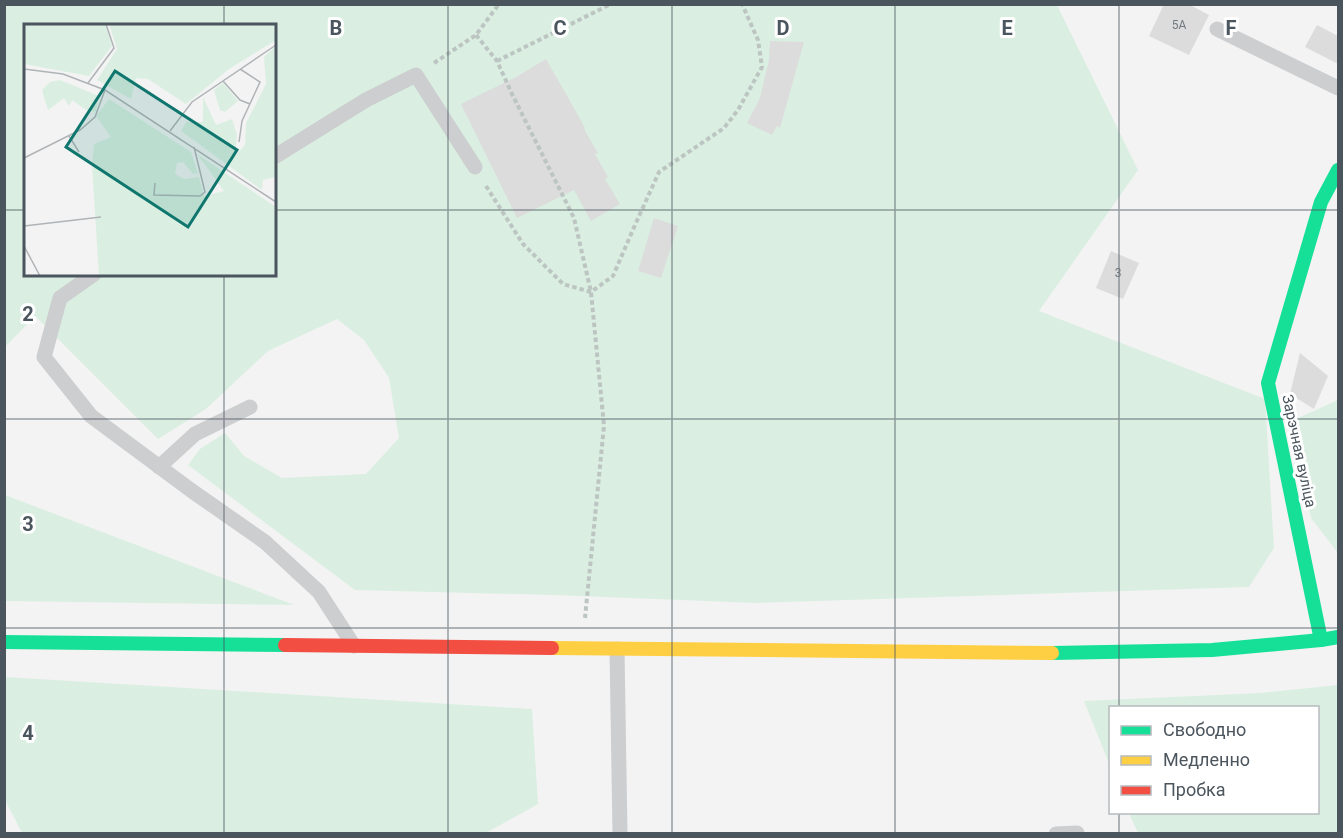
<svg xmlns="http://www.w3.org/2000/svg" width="1343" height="838" font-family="Roboto,sans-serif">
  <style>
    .green { fill: #daefe2; fill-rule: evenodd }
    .building { fill: #dcdcdd }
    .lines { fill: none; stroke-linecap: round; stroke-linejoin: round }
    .path { stroke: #bcc5c2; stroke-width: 4; stroke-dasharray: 4.5 3; stroke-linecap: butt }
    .lane { stroke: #cdced0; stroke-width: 15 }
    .fast { stroke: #16e098; stroke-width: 14 }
    .slow { stroke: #ffcf43; stroke-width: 14 }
    .jam { stroke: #f24e42; stroke-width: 14 }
    .grid { fill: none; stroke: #4b555e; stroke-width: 1.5; stroke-opacity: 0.55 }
    .labels { text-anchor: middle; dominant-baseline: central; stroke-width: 6; stroke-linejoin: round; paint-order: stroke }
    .number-label { font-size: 12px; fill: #70787e }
    .street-label { font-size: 15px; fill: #4b555e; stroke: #fff }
    .inset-road { fill: none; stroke: #b0b4b7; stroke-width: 1.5 }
    .view { fill: #0f766e; fill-opacity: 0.15; stroke: #0f766e; stroke-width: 3 }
    .inset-edge { fill: none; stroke: #4b555e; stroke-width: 3 }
    .grid-label { font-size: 20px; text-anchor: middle; font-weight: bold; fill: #4b555e; stroke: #fff; stroke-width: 6; stroke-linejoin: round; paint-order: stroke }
  </style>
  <rect width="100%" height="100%" fill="#f3f3f3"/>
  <!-- green -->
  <g class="green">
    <path d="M 5,5 L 1057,5 L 1138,170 L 1039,311 L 1265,399 L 1274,548 L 1249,587 L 757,603 L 554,595 L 355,590 L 188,465 L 200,449 L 225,433 L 244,456 L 282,478 L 366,474 L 399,438 L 389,378 L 364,340 L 337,319 L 268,351 L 206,409 L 158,439 L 35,316 L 5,347 ZM 26,26 L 274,26 L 274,274 L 26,274 Z"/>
    <path d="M 1338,400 L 1338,553 L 1311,518 L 1289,422 Z"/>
    <path d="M 4,495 L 5,495 L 294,605 L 5,601 Z"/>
    <path d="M 5,677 L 532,709 L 538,804 L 486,833 L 22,833 L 5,800 Z"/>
    <path d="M 1338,685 L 1338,833 L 1138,833 L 1129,813 L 1318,812 L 1318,708 L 1110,708 L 1110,766 L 1084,701 L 1261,693 Z"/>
  </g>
  <!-- building -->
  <g class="building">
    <path d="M 1164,4 L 1188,4 L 1209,15 L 1189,55 L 1149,36 Z"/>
    <path d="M 1317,25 L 1338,36 L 1338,64 L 1305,47 Z"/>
    <path d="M 770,41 L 804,42 L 780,128 L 777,126 L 772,135 L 747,123 L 760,98 L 769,60 Z"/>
    <path d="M 546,59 L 570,101 L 585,128 L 584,129 L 598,153 L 595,154 L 608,177 L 605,179 L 620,204 L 591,221 L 574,190 L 517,218 L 461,104 L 516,77 Z"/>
    <path d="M 654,218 L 678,226 L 661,278 L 638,271 Z"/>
    <path d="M 1111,251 L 1139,263 L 1123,299 L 1096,288 Z"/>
    <path d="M 1300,353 L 1328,376 L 1314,409 L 1290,394 Z"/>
  </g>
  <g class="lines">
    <!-- path -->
    <g class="path">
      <path d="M 476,35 L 497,61 L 512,94 L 574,218 L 591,292 L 604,426 L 585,618"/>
      <path d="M 497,61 L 611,4"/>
      <path d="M 434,63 L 476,35 L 499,4"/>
      <path d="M 486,186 L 523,244 L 563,284 L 591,292 L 613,276 L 635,225 L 659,172 L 724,128 L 738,110 L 762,67 L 758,40 L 742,4"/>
    </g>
    <!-- lane -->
    <g class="lane">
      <path d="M 1217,29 L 1338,88"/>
      <path d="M 274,157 L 366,100 L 416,75 L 475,167"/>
      <path d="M 94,274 L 60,298 L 44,357 L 91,416 L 192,491 L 265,542 L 319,592 L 354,646"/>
      <path d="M 159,467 L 195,434 L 250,407"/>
      <path d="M 617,649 L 620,834"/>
      <path d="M 1056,834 L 1077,833"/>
    </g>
    <!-- fast -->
    <g class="fast">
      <path d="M 1321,640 L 1268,383 L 1321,202 L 1338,170"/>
      <path d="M 4,642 L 285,645"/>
      <path d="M 1052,653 L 1212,650 L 1321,640 L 1338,637"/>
    </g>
    <!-- slow -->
    <path class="slow" d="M 552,648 L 1052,653"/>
    <!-- jam -->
    <path class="jam" d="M 285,645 L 552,648"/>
  </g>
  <!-- grid -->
  <path class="grid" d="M 224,4 L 224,26M 448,4 L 448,834M 672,4 L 672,834M 895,4 L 895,834M 1119,4 L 1119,708M 4,210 L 26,210M 274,210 L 1338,210M 224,274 L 224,834M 4,419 L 1338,419M 4,628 L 1338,628M 1119,812 L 1119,834"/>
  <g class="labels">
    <!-- number labels -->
    <g class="number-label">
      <text x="1179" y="25">5А</text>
      <text x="1118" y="273">3</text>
    </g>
    <!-- street labels -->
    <g class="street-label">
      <text transform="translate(1299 451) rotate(78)">Зарэчная вуліца</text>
    </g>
  </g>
  <!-- overview -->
  <g transform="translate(24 24)">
    <rect width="252" height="252" fill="#f3f3f3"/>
    <path d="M 0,0 L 82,0 L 88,22 L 65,52 L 0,40 ZM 85,0 L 252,0 L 252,16 L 205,45 L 162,80 L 124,55 L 112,54 L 107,75 L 73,56 L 93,25 ZM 252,22 L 252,153 L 239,156 L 238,166 L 157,107 L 162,98 L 179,98 L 179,73 L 192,101 L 208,95 L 213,111 L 211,132 L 221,121 L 222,99 L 242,60 L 240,33 ZM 36,56 L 75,72 L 72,88 L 62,86 L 48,76 L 45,82 L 40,74 L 24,86 L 18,66 L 26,58 ZM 199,59 L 214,77 L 201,88 L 196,86 L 190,66 ZM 85,75 L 167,128 L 174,149 L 169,150 L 159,138 L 153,139 L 151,150 L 160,155 L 175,153 L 180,172 L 200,167 L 173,130 L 252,183 L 252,252 L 75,252 L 68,141 L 70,120 L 87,113 L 72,92 Z" fill="#daefe2"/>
    <path class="inset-road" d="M 0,45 L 39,50 L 81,66 L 252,178M 199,57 L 216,76 L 226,80M 64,59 L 90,24 L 82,0M 115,63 L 157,89M 146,107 L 168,78 L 252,21M 45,112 L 55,128M 215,118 L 218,97 L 236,58 L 216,45M 0,134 L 56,106 L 71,93 L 81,66M 131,159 L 130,171 L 176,172 L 181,168 L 170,123M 0,202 L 77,193M 0,222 L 16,252"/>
    <path class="view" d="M 91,47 L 213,126 L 164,203 L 42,123 Z"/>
    <rect width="252" height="252" class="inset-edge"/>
  </g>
  <g class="grid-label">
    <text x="336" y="35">B</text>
    <text x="560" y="35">C</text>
    <text x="783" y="35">D</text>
    <text x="1007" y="35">E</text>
    <text x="1231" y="35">F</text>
    <text x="28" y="321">2</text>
    <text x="28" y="531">3</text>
    <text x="28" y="740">4</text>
  </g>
  <!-- border -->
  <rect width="1343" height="838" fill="none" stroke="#4b555e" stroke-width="12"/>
  <!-- legend -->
  <rect x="1109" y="706" width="210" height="108" fill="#ffffff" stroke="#b7bbbf" stroke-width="1.5"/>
  <rect x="1121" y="726" width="30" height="9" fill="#16e098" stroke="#b7bbbf" stroke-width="1.5"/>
  <text x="1163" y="736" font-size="18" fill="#4b555e">Свободно</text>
  <rect x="1121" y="756" width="30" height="9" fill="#ffcf43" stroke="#b7bbbf" stroke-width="1.5"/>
  <text x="1163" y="766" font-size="18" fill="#4b555e">Медленно</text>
  <rect x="1121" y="786" width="30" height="9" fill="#f24e42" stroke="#b7bbbf" stroke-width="1.5"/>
  <text x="1163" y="796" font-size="18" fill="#4b555e">Пробка</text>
</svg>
